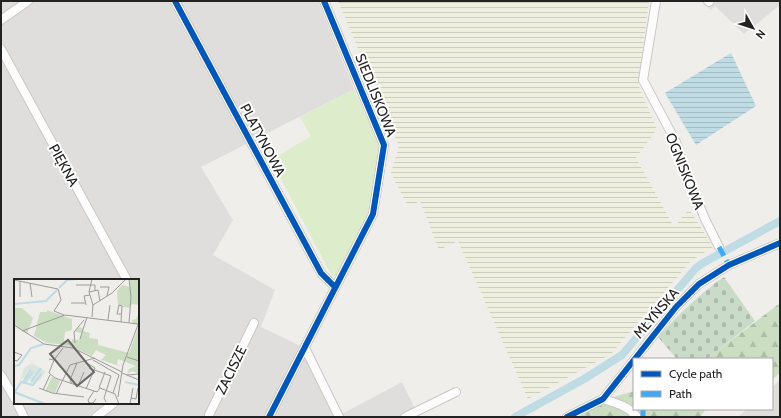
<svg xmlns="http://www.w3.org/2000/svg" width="781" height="418" font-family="Cabin,sans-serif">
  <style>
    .residential { fill: #dfdedc; fill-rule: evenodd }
    .farmland { fill: url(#farmland-rules) }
    .grass { fill: #ddeccb }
    .forest { fill: url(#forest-firs) }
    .cemetery { fill: url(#cemetery-stones) }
    .water { fill: url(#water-rules) }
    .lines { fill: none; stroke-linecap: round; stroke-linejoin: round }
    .canal { stroke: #bfdbe3; stroke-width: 8 }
    .street-casing { stroke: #c9c8c7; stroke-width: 10 }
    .street { stroke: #fdfcfc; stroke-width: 8 }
    .quiet { stroke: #3fa9f5; stroke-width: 5; stroke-dasharray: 10 5; stroke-linecap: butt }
    .cycleway-casing { stroke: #fff; stroke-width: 8 }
    .cycleway { stroke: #0057b8; stroke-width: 6 }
    .labels { text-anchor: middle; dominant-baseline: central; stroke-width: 4; stroke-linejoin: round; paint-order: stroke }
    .street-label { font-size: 14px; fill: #222; stroke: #fff }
    .inset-river { fill: none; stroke: #bfdbe3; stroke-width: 2 }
    .inset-road { fill: none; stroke: #9e9c9b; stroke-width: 1 }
    .view { fill: #6a6968; fill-opacity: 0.15; stroke: #6a6968; stroke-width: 2 }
    .inset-edge { fill: none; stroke: #222; stroke-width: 2 }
  </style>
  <defs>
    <pattern id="farmland-rules" width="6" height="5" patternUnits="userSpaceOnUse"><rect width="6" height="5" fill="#efefdf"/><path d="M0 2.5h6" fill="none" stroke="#cdcdbf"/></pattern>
    <pattern id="forest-firs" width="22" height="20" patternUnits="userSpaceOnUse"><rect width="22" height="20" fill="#cbdec1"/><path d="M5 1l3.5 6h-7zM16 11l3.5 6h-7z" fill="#aebea6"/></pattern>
    <pattern id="cemetery-stones" width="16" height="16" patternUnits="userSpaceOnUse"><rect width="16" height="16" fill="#cadbca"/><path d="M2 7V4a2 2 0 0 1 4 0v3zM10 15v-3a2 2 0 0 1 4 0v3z" fill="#adbcad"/></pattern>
    <pattern id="water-rules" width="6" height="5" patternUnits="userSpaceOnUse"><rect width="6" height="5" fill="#bfdbe3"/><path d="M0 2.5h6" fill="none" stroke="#a4bcc2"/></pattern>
  </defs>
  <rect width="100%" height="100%" fill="#f0eeeb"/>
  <!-- residential -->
  <g class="residential">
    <path d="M 1,1 L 318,1 L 354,89 L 201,167 L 233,220 L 213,255 L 275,290 L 261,327 L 305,348 L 342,414 L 402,382 L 419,417 L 1,417 ZM 15,280 L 138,280 L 138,403 L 15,403 Z"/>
    <path d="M 701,1 L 780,1 L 780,5 L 744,34 L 715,6 L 711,10 Z"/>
    <path d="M 780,380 L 780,417 L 738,417 L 747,409 L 772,409 L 772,387 Z"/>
  </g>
  <!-- farmland -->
  <path class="farmland" d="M 338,1 L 649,1 L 638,85 L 657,129 L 636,158 L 674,227 L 689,209 L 713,247 L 691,261 L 611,354 L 528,399 L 458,241 L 439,250 L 420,201 L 408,207 L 391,173 L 399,146 Z"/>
  <!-- grass -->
  <path class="grass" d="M 354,89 L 379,145 L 369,211 L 336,276 L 332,276 L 271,160 L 311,136 L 300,117 Z"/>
  <!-- forest -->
  <g class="forest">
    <path d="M 780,303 L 780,373 L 772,380 L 772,359 L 707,359 Z"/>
    <path d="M 634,391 L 634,409 L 706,409 L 700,417 L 562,417 L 580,407 Z"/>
  </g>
  <!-- cemetery -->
  <path class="cemetery" d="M 724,277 L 755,321 L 707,359 L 677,359 L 658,337 C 678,315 699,294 724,277 Z"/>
  <!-- water -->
  <path class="water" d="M 731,53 L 756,106 L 696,145 L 665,93 Z"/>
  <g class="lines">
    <!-- canal -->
    <path class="canal" d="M 515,417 L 584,379 L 622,355 L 696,268 L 703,263 L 780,221"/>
    <!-- street casing -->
    <g class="street-casing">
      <g id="street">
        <path d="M 175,1 L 321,273 L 335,287"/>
        <path d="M 656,1 L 643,80 L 676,142 L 688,178 L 705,219 L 719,247"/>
        <path d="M 708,1 L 709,2"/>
        <path d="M 1,20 L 28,1"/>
        <path d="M 1,49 L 127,280"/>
        <path d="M 305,348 L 339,417"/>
        <path d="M 1,375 L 15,399"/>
        <path d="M 603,399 C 616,403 628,406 637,417"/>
        <path d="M 17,403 L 24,417"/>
        <path d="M 96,417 L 114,403"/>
        <path d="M 209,417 L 209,415 L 254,323"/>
        <path d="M 269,417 L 373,214 L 384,145 L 324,1"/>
        <path d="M 405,417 L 456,392"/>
        <path d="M 567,417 L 603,399 L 676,307 L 699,284 L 729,265 L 780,243"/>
      </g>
    </g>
    <!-- street -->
    <use href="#street" class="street"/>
    <!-- quiet -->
    <g class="quiet">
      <path d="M 719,247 L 729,265"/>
      <path d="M 643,417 L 643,409"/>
    </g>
    <!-- cycleway casing -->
    <g class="cycleway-casing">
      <g id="cycleway">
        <path d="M 175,1 L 321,273 L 335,287"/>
        <path d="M 269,417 L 373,214 L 384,145 L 324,1"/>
        <path d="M 567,417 L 603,399 L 676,307 L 699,284 L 729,265 L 780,243"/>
      </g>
    </g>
    <!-- cycleway -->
    <use href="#cycleway" class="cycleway"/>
  </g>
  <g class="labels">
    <!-- street labels -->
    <g class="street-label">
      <text transform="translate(376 95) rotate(68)">SIEDLISKOWA</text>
      <text transform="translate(263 140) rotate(62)">PLATYNOWA</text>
      <text transform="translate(64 165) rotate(61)">PIĘKNA</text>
      <text transform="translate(685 171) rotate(68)">OGNISKOWA</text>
      <text transform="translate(656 313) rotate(-49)">MŁYŃSKA</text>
      <text transform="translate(231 370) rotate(-64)">ZACISZE</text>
    </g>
  </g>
  <!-- overview -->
  <g transform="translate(14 279)">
    <rect width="125" height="125" fill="#f0eeeb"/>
    <path d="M 115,0 L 125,0 L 125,26 L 118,25 L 115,29 L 104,27 L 103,12 L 108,6 L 116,8 ZM 0,29 L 8,29 L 19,39 L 13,55 L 0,46 ZM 33,31 L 58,40 L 58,51 L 51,53 L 50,62 L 57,64 L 58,60 L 65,61 L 68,54 L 61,53 L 64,48 L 69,49 L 69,52 L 76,54 L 75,59 L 84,60 L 84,66 L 115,74 L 125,46 L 119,45 L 118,41 L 122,40 L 125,34 L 125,95 L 118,92 L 113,95 L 115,90 L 122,87 L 104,80 L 103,85 L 106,87 L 87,81 L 92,76 L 82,71 L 78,77 L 55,66 L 33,64 L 20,57 L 26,33 L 33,33 ZM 38,98 L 46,102 L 41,114 L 31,112 Z" fill="#cbdec1"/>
    <path d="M 18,84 L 31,92 L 27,100 L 20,105 L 17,104 L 20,99 L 18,101 L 10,99 L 6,101 L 10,89 Z" fill="#d9e6de"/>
    <path class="inset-river" d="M 45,9 L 53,1 L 63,0M 0,25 L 32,22 L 43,11M 0,87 L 5,86 L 17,69 L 30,65M 9,103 L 17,91M 17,103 L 27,89M 111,103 L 125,106M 11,104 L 19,93M 0,113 L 31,125M 1,113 L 7,103 L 19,106 L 27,95"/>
    <path class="inset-road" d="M 78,0 L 75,13 L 79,26 L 78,38M 0,1 L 44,10 L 47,21 L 40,32 L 50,36M 6,2 L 6,18M 16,4 L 18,18M 62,6 L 81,6 L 81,12M 86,8 L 95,8 L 93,17M 75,13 L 84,11 L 86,22M 57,24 L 71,24M 72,26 L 70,17 L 76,16M 79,26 L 98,14 L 112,0M 107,35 L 103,35 L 105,26 L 108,27M 94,41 L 96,26M 107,43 L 108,27M 115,44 L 117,18 L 115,0M 0,46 L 30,65 L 59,69 L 108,93M 8,52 L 51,36 L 124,45M 66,60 L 73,38M 61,64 L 60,53 L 70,41M 0,73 L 8,76 L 3,82 L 0,81M 113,78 L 125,82M 35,80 L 40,81 L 35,94 L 41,99 L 83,113M 40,81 L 49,69M 79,81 L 105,96 L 99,114M 75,89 L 97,97 L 90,119 L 92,123M 108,94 L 125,101M 113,96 L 125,95M 58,105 L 56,101 L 63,84M 64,107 L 70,93M 25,109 L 38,114 L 70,118M 85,109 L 91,93M 72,110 L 81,89 L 73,84M 29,111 L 36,96M 80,112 L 74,121 L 75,124 L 79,124 L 82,120M 83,113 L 86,109 L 101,115 L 105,125M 42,115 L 56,86 L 81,79M 104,118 L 109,86 L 125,43M 117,119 L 122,120 L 124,109M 116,125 L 119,109"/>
    <path class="view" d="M 54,61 L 80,93 L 63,107 L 36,75 Z"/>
    <rect width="125" height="125" class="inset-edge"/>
  </g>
  <!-- border -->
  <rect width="781" height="418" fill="none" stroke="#222222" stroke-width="4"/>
  <!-- legend -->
  <rect x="633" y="358" width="140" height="52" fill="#ffffff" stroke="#a7a7a7"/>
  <rect x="641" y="371" width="20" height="6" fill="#0057b8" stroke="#a7a7a7"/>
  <text x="669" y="378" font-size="12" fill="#222222">Cycle path</text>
  <rect x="641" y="391" width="20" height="6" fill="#3fa9f5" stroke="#a7a7a7"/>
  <text x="669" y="398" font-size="12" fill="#222222">Path</text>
  <!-- north arrow -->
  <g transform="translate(753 28) rotate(129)" stroke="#ffffff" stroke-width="3" paint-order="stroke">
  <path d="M0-3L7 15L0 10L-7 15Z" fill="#222222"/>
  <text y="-6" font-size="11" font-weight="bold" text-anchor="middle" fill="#222222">N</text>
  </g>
</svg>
